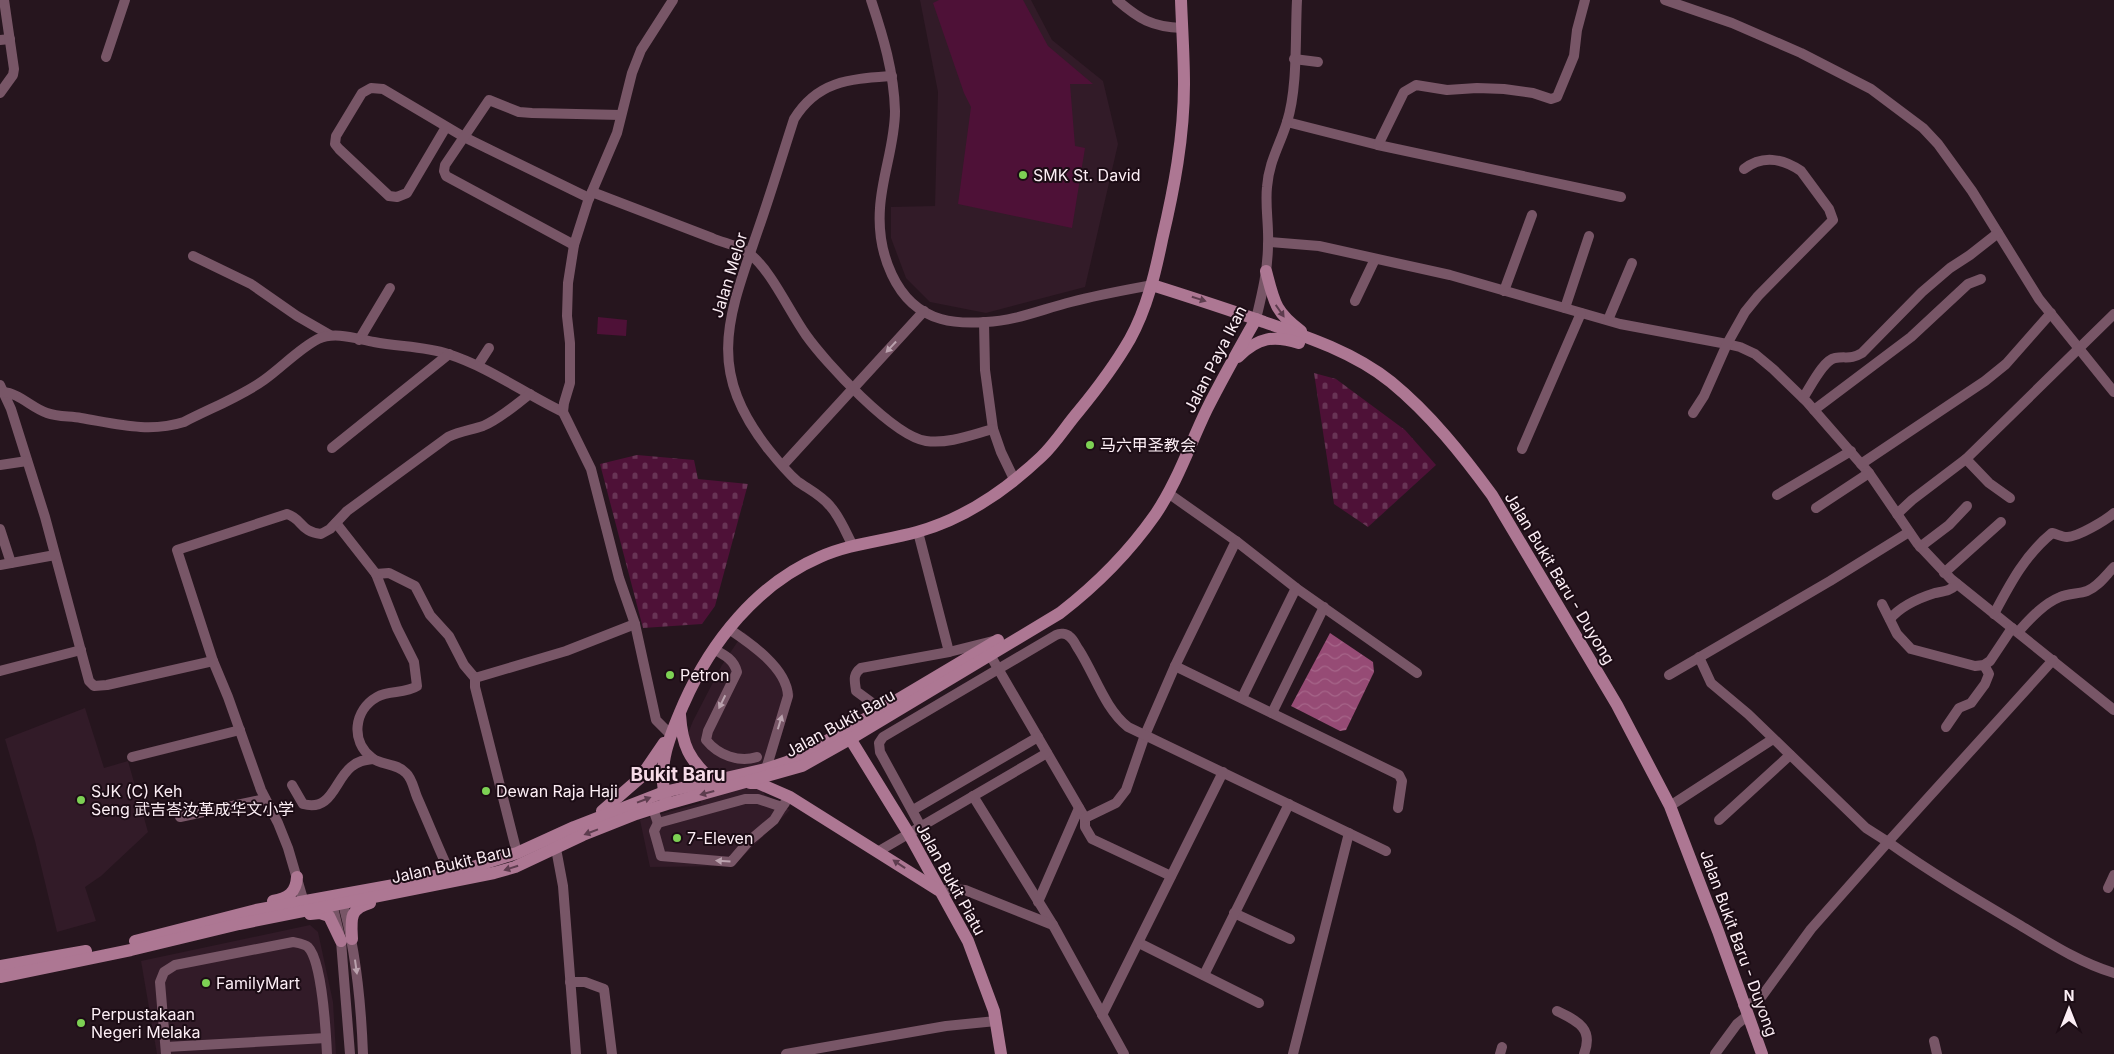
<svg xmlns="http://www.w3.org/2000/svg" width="2114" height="1054" font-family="Inter,'Noto Sans SC',sans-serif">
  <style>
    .built { fill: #321b28 }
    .cemetery { fill: url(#cemetery-stones) }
    .park { fill: #4e1137 }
    .water { fill: url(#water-waves) }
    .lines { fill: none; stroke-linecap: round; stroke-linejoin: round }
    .street { stroke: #785667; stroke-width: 10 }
    .secondary { stroke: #ad7793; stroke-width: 12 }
    .oneway { fill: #5d3c4e }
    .oneway2 { fill: #baa2ae }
    .poi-dot { fill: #7dd154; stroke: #1c0c15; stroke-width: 2 }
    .labels { text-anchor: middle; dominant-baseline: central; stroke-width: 4; stroke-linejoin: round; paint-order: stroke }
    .poi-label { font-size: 16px; fill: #fceef5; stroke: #1c0c15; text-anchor: start }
    .street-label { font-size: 16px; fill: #fceef5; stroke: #1c0c15 }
    .quarter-label { font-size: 19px; font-weight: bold; fill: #f6dce8; stroke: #1c0c15 }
  </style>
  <defs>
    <pattern id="cemetery-stones" width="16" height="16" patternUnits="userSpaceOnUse" patternTransform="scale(1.25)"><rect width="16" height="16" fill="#4e1137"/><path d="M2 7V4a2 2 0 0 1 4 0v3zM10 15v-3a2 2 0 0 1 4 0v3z" fill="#683455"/></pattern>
    <pattern id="water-waves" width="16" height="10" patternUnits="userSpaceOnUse" patternTransform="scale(1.25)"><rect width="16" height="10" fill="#964b75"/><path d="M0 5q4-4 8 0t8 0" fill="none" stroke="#a66589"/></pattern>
  </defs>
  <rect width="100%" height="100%" fill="#26151e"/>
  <!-- built -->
  <g class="built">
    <path d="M 920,0 L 1031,0 L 1052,40 L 1103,81 L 1118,144 L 1085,287 L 986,313 L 930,302 L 906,278 L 891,238 L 891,207 L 935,206 L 938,92 Z"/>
    <path d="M 744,632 L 768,652 L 794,694 L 764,794 L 790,810 L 733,866 L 650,867 L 640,820 L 701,803 L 703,773 L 683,746 L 693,721 L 722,665 Z"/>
    <path d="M 85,708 L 104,768 L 128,761 L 148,832 L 101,876 L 85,887 L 96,921 L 57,932 L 35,841 L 5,739 Z"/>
    <path d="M 310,925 L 318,932 L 333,1002 L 336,1054 L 157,1054 L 141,961 Z"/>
  </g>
  <!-- cemetery -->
  <g class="cemetery">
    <path d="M 1314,373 L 1336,379 L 1405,430 L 1436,465 L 1368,527 L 1334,504 Z"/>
    <path d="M 637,455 L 694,460 L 698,479 L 748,484 L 715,606 L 702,624 L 643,628 L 600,464 Z"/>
  </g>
  <!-- park -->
  <g class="park">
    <path d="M 939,0 L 1023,0 L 1048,46 L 1093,84 L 1070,84 L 1075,146 L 1085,148 L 1072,228 L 958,204 L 971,107 L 964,93 L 933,3 Z"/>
    <path d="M 598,317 L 627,320 L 626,336 L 597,334 Z"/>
  </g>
  <!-- water -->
  <path class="water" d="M 1330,633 L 1373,662 L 1374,672 L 1346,730 L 1340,731 L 1291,706 Z"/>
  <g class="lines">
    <!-- street -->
    <g class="street">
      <path d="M 871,0 C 883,36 894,72 895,111 C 895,144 882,175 880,208 C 877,250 894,306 941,319 C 955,323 972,323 986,322 C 1015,321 1043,309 1071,302 C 1097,295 1125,290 1152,285"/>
      <path d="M 1117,0 C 1139,19 1152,27 1182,28"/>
      <path d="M 1665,0 L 1732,23 L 1801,53 L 1871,89 L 1923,128 L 1938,144 L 1972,191 L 2039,299 L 2114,392"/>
      <path d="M 0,40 L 10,39"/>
      <path d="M 106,57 L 125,0"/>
      <path d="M 1294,59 L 1318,62"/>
      <path d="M 0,93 L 13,75 L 14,69 L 4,0"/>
      <path d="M 1287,122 L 1378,145 L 1621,197"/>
      <path d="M 446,127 L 407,193 L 397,197 L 389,196 L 339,149 L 335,144 L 336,136 L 362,93 L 371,88 L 383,89 L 464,137 L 589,198"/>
      <path d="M 1378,145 L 1404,92 L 1416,85 L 1447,90 L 1477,88 L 1504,89 L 1533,93 L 1551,99 L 1557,97 L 1574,56 L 1577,30 L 1585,0"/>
      <path d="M 592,192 C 632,207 672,223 712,238 C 723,243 741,246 750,254 C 772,272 789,311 806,335 C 825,362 893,436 926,441 C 949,444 971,435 993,429 L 985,370 L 984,322"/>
      <path d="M 1269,242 L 1319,246 L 1450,275 L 1620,324 L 1727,344 L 1740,347 L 1755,354 L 1773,369 L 1807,402 L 1869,473 L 1917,543 L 1951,579 L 2114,710"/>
      <path d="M 574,245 L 446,176 L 444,171 L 445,165 L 489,100 L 519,112 L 532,113 L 621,115"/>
      <path d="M 193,256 L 251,284 L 297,316 L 330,335"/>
      <path d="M 1504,291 L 1532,215"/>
      <path d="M 1355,301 L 1375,259"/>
      <path d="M 1565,308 L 1589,236"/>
      <path d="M 1256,319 C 1262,294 1268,270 1268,244 C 1269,225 1265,206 1267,187 C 1269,161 1280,145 1287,122 C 1298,87 1295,37 1297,0"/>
      <path d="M 1608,320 L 1632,263"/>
      <path d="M 359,340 L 390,288"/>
      <path d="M 478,365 L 489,348"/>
      <path d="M 0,385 L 11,409 L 45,517 L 89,681 L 94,686 L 107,685 L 213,661"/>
      <path d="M 3,392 C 19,393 32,408 47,413 C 58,417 70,416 81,418 C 117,424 149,433 184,422 C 209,409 242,396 264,380 C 281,368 300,348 318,339 C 335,331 357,339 374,342 C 399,347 424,346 448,354 C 491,368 523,393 563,412"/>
      <path d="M 1803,398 C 1810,388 1823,360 1835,358 C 1847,356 1850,360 1862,353 L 1922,292 L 1950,268 L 1970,255 L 1998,233"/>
      <path d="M 1814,410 L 1911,337 L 1968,284 L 1981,279"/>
      <path d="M 1693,413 L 1704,396 L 1727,344 L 1745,312 L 1758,296 L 1833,220 L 1829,209 L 1801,171 C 1782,158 1762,155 1744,169"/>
      <path d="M 993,429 L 1001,452 L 1014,479"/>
      <path d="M 332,448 L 449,354"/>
      <path d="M 1522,449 L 1581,313"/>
      <path d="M 1966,459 L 1989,483 L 2010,498"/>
      <path d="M 1861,464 L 1985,381 L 2006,364 L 2051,313"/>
      <path d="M 0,465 L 27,461"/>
      <path d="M 783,465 L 924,311"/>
      <path d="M 1168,493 L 1236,541 L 1296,588 L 1417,673"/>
      <path d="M 1777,495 L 1851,451"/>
      <path d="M 1816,508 L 1869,473"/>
      <path d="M 1897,514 L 1912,500 L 1966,459 L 2114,314"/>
      <path d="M 336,523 L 376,574 L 397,628 L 414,662 L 417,686 C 405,694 389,690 377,697 C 354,710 350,741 372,758 C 380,765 397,763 406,773 C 412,778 414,790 417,797 C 428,822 438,847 449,871"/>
      <path d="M 0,529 L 11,563"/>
      <path d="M 918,532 L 949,652"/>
      <path d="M 853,546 C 846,533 840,517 830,506 C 821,495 808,489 797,481 C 787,472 777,460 769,450 C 705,369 728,318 758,230 C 771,193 782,156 794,119 C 818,80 851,79 892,76"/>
      <path d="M 1920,547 L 1949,525 L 1967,506"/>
      <path d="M 0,565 L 55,555"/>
      <path d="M 1944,573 L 2001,522"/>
      <path d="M 376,574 L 389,573 L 415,586 L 430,615 L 449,636 L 464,665 L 475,678 L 566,651 L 635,624"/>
      <path d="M 1882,604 L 1897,634 L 1911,649 L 1975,666 L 1984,665 L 1990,661 L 2012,628"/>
      <path d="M 1994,614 C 2010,584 2025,555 2052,533 C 2057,534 2062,537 2067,537 C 2078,537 2106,520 2114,513"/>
      <path d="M 1890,619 C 1901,606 1919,598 1935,593 C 1945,591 1950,591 1957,584"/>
      <path d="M 729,629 C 750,643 787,668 788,696 L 766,769"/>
      <path d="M 2018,632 C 2030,619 2043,604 2060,597 C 2069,593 2079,594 2087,591 C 2098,587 2106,575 2114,567"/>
      <path d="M 986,648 L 1085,818 L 1085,827 L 1092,839 L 1171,876"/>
      <path d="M 715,650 C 725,655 734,660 737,672 L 708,731 L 706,740 C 718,755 739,763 757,757"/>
      <path d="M 1699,657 L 1711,683 L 1748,714 L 1866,828 L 1888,842 L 2053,660"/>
      <path d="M 1175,666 L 1399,775 L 1402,781 L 1398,808"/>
      <path d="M 0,671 L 81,650"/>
      <path d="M 1669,675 L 1830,581 L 1909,532"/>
      <path d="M 475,678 L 475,687 L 517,853"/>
      <path d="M 1242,698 L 1296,588"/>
      <path d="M 1272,713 L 1324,607"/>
      <path d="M 884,715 L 875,705 L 856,691 C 855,681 852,675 861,668 L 949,652 L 993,641"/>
      <path d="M 1946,727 L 1959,708 L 1971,703 L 1985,684 L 1989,674 L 1984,665"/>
      <path d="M 670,734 L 656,720 L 635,624 L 619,578 L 591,469 L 563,412 L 564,403 L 570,383 L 570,343 L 567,316 L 568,283 L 574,245 L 588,201 L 617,133 L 632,73 L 641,50 L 673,0"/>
      <path d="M 132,757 L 240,730"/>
      <path d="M 292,785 L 303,804 C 332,812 334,781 351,767 C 358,761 364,760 373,759"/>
      <path d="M 973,796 L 1053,925 L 1124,1054"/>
      <path d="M 1670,806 L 1773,739"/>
      <path d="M 653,809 L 658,823 L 745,799 L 758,799 L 782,807 L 785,803"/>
      <path d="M 913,810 L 1038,737"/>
      <path d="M 180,817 L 265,799"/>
      <path d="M 1085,818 L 1116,803 L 1126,790 L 1145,735 L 1175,666 L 1236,541"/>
      <path d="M 1719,820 L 1790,755"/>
      <path d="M 658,823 L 654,831 L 661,856 L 731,862 L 749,841 L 774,820 L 782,807"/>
      <path d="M 921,827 L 880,752 L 879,743 L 883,737 L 1056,635 C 1060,633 1066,633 1070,637 C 1074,640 1076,646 1079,650 C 1095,675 1105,709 1128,727 L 1386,851"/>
      <path d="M 553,843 L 557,854 L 563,886 L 576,1054"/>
      <path d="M 879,851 L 1047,753"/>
      <path d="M 2108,888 L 2114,875"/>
      <path d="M 940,891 L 952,889 L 965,890 L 1053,925"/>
      <path d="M 341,897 C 356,948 361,1001 363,1054"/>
      <path d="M 331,899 L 341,941 L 350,1054"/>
      <path d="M 1038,902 L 1079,808"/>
      <path d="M 305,906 L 288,848 L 278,823 L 261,790 L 228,697 L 213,661 L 177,550 L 287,514 C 303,519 300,532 321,534 L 330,529 L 347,511 L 448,437 C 460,431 471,430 483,426 C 500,419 515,405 530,394"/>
      <path d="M 1234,913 L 1290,939"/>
      <path d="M 1139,943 L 1259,1003"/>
      <path d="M 1204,975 L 1289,804"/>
      <path d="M 570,982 L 585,982 L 604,989 L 612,1054"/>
      <path d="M 1743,1005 L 1755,1002 L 1762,996 L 1811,929 L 1888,842 C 1930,872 1974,898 2018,924 C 2048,942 2080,963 2114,973"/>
      <path d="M 1557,1011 C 1577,1021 1594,1028 1584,1054"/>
      <path d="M 1102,1015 L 1223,772"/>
      <path d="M 1934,1041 L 1937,1054"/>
      <path d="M 166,1047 L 326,1038"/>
      <path d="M 166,1054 L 160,982 L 164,972 L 175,965 L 293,942 C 298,943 305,944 308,947 C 322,961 326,1033 327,1054"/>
      <path d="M 786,1054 L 946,1026 L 996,1021"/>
      <path d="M 1293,1054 L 1349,833"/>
      <path d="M 1500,1054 L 1502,1047"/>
      <path d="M 1715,1054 L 1737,1024 L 1747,1016"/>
    </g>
    <!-- secondary -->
    <g class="secondary">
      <path d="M 1266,271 C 1274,302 1275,312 1301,331"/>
      <path d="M 1152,285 C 1190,297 1227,309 1264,322 C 1308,337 1355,353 1391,382 C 1430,414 1462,454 1492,495 L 1617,705 L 1670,806 L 1718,931 L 1762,1054"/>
      <path d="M 1238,357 C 1258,337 1274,335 1299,343"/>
      <path d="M 680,715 C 682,745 689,760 712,780"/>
      <path d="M 846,732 L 909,834 L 968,941 L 994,1011 L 1001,1054"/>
      <path d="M 750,783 L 758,783 L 790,797 L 938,890"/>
      <path d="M 666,799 C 656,766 671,733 684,703 C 711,642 757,584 820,557 C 851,543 885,541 917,532 C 964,519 1006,490 1041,457 C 1055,444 1066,426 1078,412 C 1097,389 1115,365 1130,339 C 1147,308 1155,274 1162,240 C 1174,189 1184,137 1184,84 C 1184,56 1182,28 1181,0"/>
      <path d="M 602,811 L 640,778 L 664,743"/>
      <path d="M 273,901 C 288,898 296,893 297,877"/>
      <path d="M 310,914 L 320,913 L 329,916 L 341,941"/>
      <path d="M 352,939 C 351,919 349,909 370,903"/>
      <path d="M 135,941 L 256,910 L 405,883 L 476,866 L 517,853 L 574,827 L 664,792 L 766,769 L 787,762 L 845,731 L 998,640"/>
      <path d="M 0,966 L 86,951"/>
      <path d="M 0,977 L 131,950 L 239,924 L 494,873 L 515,867 L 583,835 L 636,814 L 667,804 L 802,766 L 850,739 L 1060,613 C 1095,586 1129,552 1155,515 C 1177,483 1190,444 1207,409 C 1222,379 1239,349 1256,319"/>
    </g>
  </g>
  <!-- one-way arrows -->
  <defs><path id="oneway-solid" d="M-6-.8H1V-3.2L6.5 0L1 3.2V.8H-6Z" transform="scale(1.25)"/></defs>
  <g class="oneway">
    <use href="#oneway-solid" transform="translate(1199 299) rotate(17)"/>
    <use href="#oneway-solid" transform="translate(1280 311) rotate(55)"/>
    <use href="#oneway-solid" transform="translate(707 793) rotate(165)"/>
    <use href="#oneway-solid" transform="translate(644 800) rotate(-21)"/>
    <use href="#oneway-solid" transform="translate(591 832) rotate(159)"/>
    <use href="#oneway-solid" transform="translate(899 864) rotate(-146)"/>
    <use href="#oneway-solid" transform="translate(511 868) rotate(162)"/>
  </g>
  <g class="oneway2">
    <use href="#oneway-solid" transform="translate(891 347) rotate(133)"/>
    <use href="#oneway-solid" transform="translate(722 702) rotate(116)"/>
    <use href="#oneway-solid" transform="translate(780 722) rotate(-73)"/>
    <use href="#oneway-solid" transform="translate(723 861) rotate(-176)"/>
    <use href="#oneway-solid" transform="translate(356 967) rotate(82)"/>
  </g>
  <!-- markers -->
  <g class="poi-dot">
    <circle cx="1023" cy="175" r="5"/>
    <circle cx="1090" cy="445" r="5"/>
    <circle cx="670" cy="675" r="5"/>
    <circle cx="486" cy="791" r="5"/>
    <circle cx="81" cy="800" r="5"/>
    <circle cx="677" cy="838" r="5"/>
    <circle cx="206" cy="983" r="5"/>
    <circle cx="81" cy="1023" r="5"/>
  </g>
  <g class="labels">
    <!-- poi labels -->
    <g class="poi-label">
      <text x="1033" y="175">SMK St. David</text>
      <text x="1100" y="445">马六甲圣教会</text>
      <text x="680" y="675">Petron</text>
      <text x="91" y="791">SJK (C) Keh<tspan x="91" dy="18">Seng 武吉峇汝革成华文小学</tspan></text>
      <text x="496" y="791">Dewan Raja Haji</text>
      <text x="687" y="838">7-Eleven</text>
      <text x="216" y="983">FamilyMart</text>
      <text x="91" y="1014">Perpustakaan<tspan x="91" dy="18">Negeri Melaka</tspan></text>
    </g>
    <!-- street labels -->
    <g class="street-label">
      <text transform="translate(729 275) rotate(-73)">Jalan Melor</text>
      <text transform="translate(1215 359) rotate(-63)">Jalan Paya Ikan</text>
      <text transform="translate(1560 578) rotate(59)">Jalan Bukit Baru - Duyong</text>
      <text transform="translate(840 723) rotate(-29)">Jalan Bukit Baru</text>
      <text transform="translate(451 864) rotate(-13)">Jalan Bukit Baru</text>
      <text transform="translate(951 879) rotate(61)">Jalan Bukit Piatu</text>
      <text transform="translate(1739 943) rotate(70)">Jalan Bukit Baru - Duyong</text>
    </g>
    <!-- quarter labels -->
    <g class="quarter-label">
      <text x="678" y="774">Bukit Baru</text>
    </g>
  </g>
  <!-- north arrow -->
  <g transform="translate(2069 1009)" stroke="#1c0c15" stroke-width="4" paint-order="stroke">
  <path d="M0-4L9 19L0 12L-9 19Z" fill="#fceef5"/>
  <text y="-8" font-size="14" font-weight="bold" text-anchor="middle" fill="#fceef5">N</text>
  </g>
</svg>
